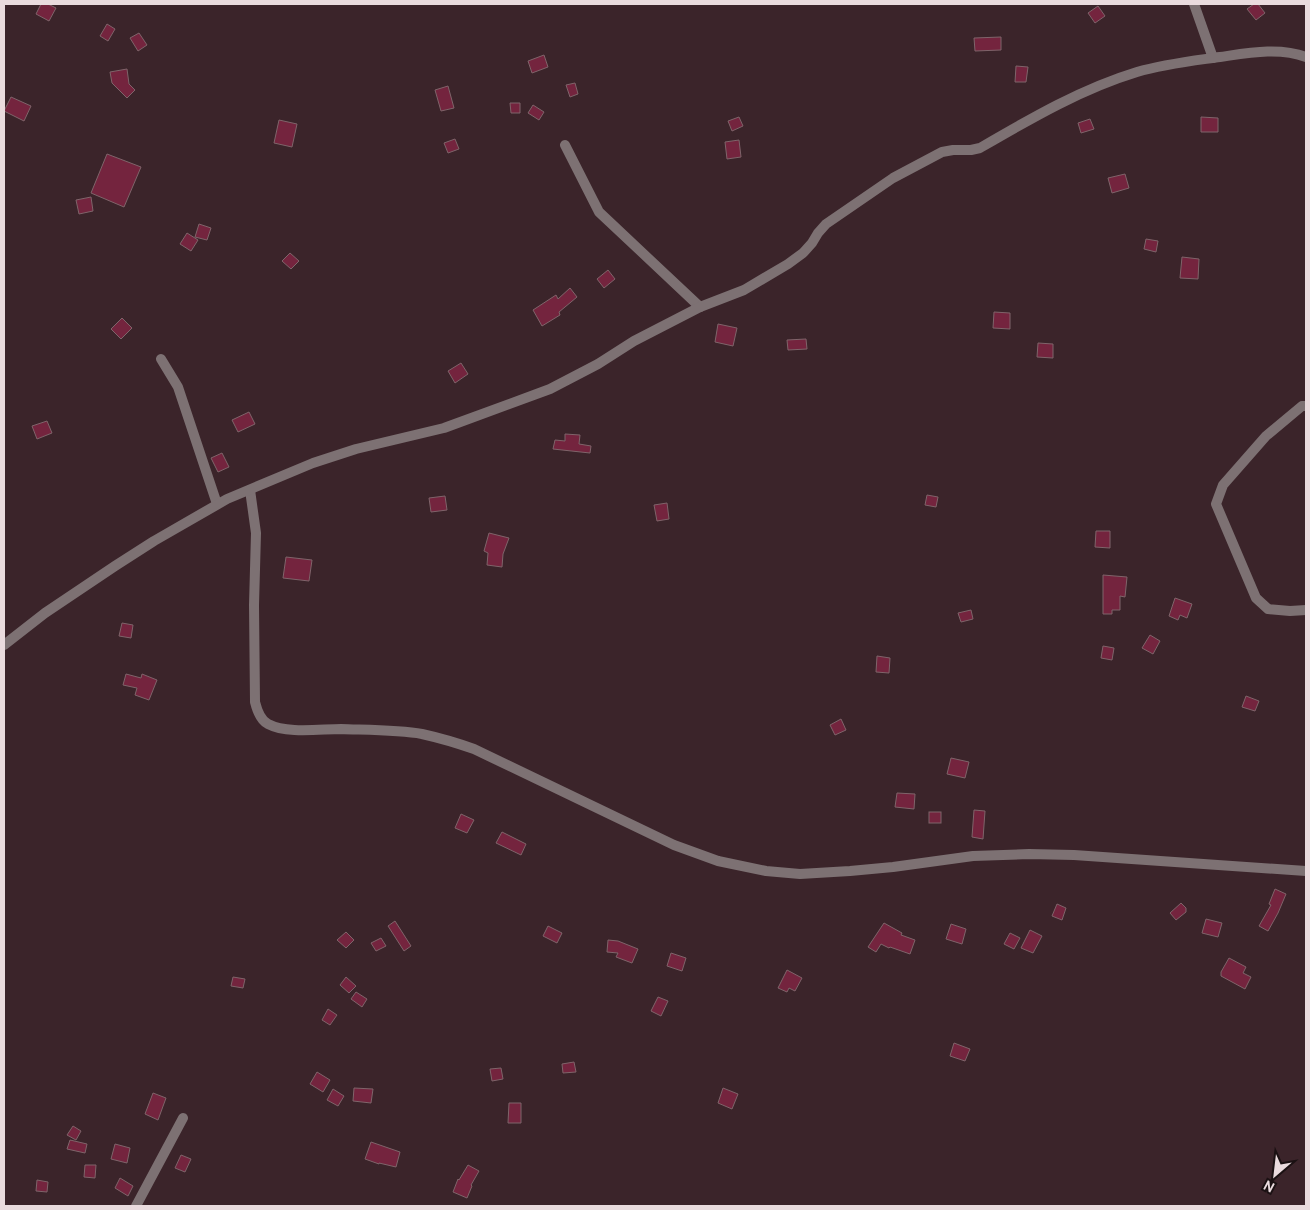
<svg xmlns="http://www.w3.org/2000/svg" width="1310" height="1210" font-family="Overpass,sans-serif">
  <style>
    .building { fill: #74243e; stroke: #7f646a }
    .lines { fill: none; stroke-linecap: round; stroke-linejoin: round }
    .street { stroke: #7d7173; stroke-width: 10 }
  </style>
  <rect width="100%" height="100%" fill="#3b242a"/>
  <!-- building -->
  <g class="building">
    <path d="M 41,4 L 48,4 L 56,8 L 49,21 L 36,14 Z"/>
    <path d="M 1254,4 L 1258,4 L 1265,13 L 1256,20 L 1247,9 Z"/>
    <path d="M 1098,6 L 1105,16 L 1095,23 L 1088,13 Z"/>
    <path d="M 107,24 L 115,29 L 108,41 L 100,36 Z"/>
    <path d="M 139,33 L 147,45 L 138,51 L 130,38 Z"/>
    <path d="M 1001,37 L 1001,50 L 975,51 L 974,38 Z"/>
    <path d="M 544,55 L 548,67 L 532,73 L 528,61 Z"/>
    <path d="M 1016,66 L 1028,67 L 1026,82 L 1015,82 Z"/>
    <path d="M 127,69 L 129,84 L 135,90 L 127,98 L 112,83 L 110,72 Z"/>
    <path d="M 575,83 L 578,94 L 570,97 L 566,85 Z"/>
    <path d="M 448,86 L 454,108 L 441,111 L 435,90 Z"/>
    <path d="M 11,97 L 31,106 L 24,121 L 4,111 Z"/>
    <path d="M 510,103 L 520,103 L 520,113 L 511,113 Z"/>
    <path d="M 533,105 L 544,112 L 539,120 L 528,113 Z"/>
    <path d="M 739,117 L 743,126 L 732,131 L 728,121 Z"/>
    <path d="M 1201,117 L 1218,118 L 1218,132 L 1201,132 Z"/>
    <path d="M 1090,119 L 1094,129 L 1081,133 L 1078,123 Z"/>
    <path d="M 279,120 L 297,124 L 292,147 L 274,143 Z"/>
    <path d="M 455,139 L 459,149 L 448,153 L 444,143 Z"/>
    <path d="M 739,140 L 741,157 L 727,159 L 725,142 Z"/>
    <path d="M 107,154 L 141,167 L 124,207 L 91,193 Z"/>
    <path d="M 1125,174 L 1129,188 L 1112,193 L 1108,178 Z"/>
    <path d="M 91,197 L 93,211 L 79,214 L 76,200 Z"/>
    <path d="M 199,224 L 211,228 L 207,240 L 195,237 Z"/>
    <path d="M 187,233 L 198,240 L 191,251 L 180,244 Z"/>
    <path d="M 1146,239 L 1158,241 L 1156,252 L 1144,249 Z"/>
    <path d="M 290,253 L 299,261 L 291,269 L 282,261 Z"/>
    <path d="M 1182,257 L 1199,259 L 1198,279 L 1180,278 Z"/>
    <path d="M 608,270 L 615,279 L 604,288 L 597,279 Z"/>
    <path d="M 570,288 L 577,297 L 559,312 L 560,315 L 542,326 L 533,310 L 556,295 L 558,299 Z"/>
    <path d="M 994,312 L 1010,313 L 1010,329 L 993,328 Z"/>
    <path d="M 122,318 L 132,328 L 121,339 L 111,329 Z"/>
    <path d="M 718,324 L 737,328 L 733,346 L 715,342 Z"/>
    <path d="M 806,339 L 807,349 L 788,350 L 787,340 Z"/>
    <path d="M 1038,343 L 1053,344 L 1053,358 L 1037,357 Z"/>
    <path d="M 461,363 L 468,374 L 455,383 L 448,371 Z"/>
    <path d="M 249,412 L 255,424 L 238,432 L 232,420 Z"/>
    <path d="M 47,421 L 52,433 L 37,439 L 32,426 Z"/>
    <path d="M 565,434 L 580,435 L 579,444 L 591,446 L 590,453 L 553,449 L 555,440 L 565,441 Z"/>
    <path d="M 222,453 L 229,467 L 218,472 L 211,458 Z"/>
    <path d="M 927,495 L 938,497 L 936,507 L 925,505 Z"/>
    <path d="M 445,496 L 447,510 L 431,512 L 429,498 Z"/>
    <path d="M 667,503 L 669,519 L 657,521 L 654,505 Z"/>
    <path d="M 1096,531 L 1110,531 L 1110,548 L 1095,547 Z"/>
    <path d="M 489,533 L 509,538 L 503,554 L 502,567 L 487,565 L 488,553 L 484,551 Z"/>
    <path d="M 286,557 L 312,560 L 309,581 L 283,578 Z"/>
    <path d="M 1103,575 L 1127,577 L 1125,597 L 1120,596 L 1120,610 L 1112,610 L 1112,614 L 1103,614 Z"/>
    <path d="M 1175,598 L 1192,604 L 1187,618 L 1180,615 L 1178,620 L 1169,616 Z"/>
    <path d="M 971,610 L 973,619 L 961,622 L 958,613 Z"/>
    <path d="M 122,623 L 133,625 L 131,638 L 119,636 Z"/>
    <path d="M 1150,635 L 1160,641 L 1153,654 L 1142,648 Z"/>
    <path d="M 1103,646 L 1114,648 L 1112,660 L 1101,658 Z"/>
    <path d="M 877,656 L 890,658 L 889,673 L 876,672 Z"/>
    <path d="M 126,674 L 141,678 L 142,674 L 157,680 L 149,700 L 135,695 L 137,688 L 123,685 Z"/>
    <path d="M 1246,696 L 1259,701 L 1255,711 L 1242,707 Z"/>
    <path d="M 841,719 L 846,730 L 835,735 L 830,725 Z"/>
    <path d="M 951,758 L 969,762 L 965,778 L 947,774 Z"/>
    <path d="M 897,793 L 915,794 L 914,809 L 895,807 Z"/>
    <path d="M 974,810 L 985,811 L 983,839 L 972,837 Z"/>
    <rect x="929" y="812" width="12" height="11"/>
    <path d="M 461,814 L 474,820 L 467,833 L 455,828 Z"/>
    <path d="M 502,832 L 526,844 L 521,855 L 496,843 Z"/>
    <path d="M 1275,889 L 1286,894 L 1278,913 L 1268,931 L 1259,926 L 1271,905 L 1269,904 Z"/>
    <path d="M 1181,903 L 1186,908 L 1186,912 L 1176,920 L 1170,913 Z"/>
    <path d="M 1057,904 L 1066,908 L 1062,920 L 1052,916 Z"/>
    <path d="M 1206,919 L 1222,923 L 1218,937 L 1202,933 Z"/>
    <path d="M 395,921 L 411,946 L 404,951 L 388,926 Z"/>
    <path d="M 884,923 L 902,933 L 901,935 L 915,940 L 910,954 L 890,947 L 889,948 L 881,944 L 876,952 L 868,947 Z"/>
    <path d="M 951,924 L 966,929 L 962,944 L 946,939 Z"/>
    <path d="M 548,926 L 562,933 L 557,943 L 543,936 Z"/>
    <path d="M 1030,930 L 1042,936 L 1033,953 L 1021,948 Z"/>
    <path d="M 346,932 L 354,940 L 346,948 L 337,940 Z"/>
    <path d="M 1010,933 L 1020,938 L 1014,949 L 1004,944 Z"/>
    <path d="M 381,938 L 386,946 L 376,951 L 371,943 Z"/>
    <path d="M 608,940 L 618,941 L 638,949 L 632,963 L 616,957 L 618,953 L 607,952 Z"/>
    <path d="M 671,953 L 686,958 L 682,971 L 667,966 Z"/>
    <path d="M 1229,958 L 1246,967 L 1243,973 L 1251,977 L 1245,989 L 1221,976 L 1221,972 Z"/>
    <path d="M 787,970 L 802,978 L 795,991 L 789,988 L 787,992 L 778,988 Z"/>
    <path d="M 233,977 L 245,979 L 243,988 L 231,986 Z"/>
    <path d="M 346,977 L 356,986 L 349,993 L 340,985 Z"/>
    <path d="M 356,992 L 367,999 L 362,1007 L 351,999 Z"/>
    <path d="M 658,997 L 668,1001 L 661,1016 L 651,1011 Z"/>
    <path d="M 328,1009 L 337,1015 L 330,1025 L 322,1020 Z"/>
    <path d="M 954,1043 L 970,1049 L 965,1061 L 950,1056 Z"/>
    <path d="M 574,1062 L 576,1072 L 563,1073 L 562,1064 Z"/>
    <path d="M 501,1068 L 503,1079 L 492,1081 L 490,1069 Z"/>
    <path d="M 317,1072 L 330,1080 L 323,1092 L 310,1084 Z"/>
    <path d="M 354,1088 L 373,1089 L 371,1103 L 353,1101 Z"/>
    <path d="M 723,1088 L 738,1094 L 732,1109 L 718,1103 Z"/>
    <path d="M 333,1089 L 344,1096 L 338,1106 L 327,1100 Z"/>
    <path d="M 153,1093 L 166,1098 L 158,1120 L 145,1114 Z"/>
    <path d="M 509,1103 L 521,1103 L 521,1123 L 508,1123 Z"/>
    <path d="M 73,1126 L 81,1131 L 76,1140 L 67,1135 Z"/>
    <path d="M 70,1140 L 87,1144 L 85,1153 L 67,1149 Z"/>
    <path d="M 371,1142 L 400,1152 L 396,1167 L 379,1163 L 379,1164 L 365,1159 Z"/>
    <path d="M 115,1144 L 130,1148 L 127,1163 L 111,1159 Z"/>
    <path d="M 181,1155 L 191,1159 L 185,1172 L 175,1168 Z"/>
    <path d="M 85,1165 L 96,1165 L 95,1178 L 84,1177 Z"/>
    <path d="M 468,1165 L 479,1171 L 471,1185 L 472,1186 L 467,1198 L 453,1192 L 458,1179 L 459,1180 Z"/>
    <path d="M 120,1178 L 133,1186 L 128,1196 L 115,1188 Z"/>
    <path d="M 37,1180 L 48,1182 L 47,1192 L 36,1191 Z"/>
  </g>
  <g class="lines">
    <!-- street -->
    <g class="street">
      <path d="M 1194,4 L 1213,58"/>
      <path d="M 565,145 L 599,212 L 700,307"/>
      <path d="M 161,359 L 178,387 L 217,504"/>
      <path d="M 1306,406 L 1302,406 L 1266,436 L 1223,485 L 1216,504 L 1256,598 L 1268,609 L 1290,611 L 1306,610"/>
      <path d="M 250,490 L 256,533 L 254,605 L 255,702 C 257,710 260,720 268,724 C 287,734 320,729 341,729 C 365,730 399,730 422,734 C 440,738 457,743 474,749 L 674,845 L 718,861 L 766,871 L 800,874 L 850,871 L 893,867 L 973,856 L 1029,854 L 1074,855 L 1306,871"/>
      <path d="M 4,645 L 45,613 L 115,566 L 154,541 L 227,499 L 313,463 L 356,449 L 444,428 L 550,389 L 598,364 L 634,341 L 700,307 L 744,290 L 788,264 L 803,253 L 812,243 L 818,233 L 826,224 L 893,178 L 942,152 L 953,150 L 971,150 L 980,148 C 1030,119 1081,89 1137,72 C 1164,64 1192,61 1220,57 C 1248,53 1279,47 1306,57"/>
      <path d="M 136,1206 L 183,1118"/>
    </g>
  </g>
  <!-- border -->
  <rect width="1310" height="1210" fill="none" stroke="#eadbde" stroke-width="10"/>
  <!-- north arrow -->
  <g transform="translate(1275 1175) rotate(208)" stroke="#1b1113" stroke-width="4" paint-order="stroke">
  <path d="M0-4L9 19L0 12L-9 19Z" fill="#eadbde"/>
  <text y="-8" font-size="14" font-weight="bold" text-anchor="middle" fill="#eadbde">N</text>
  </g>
</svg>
